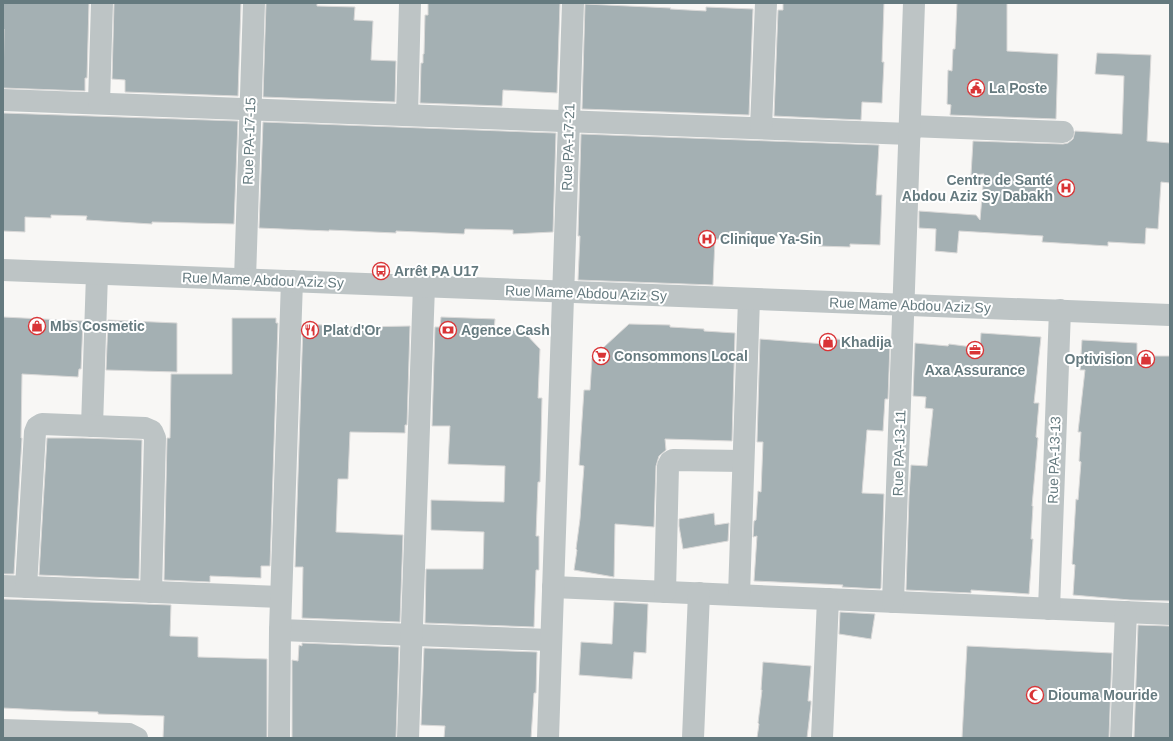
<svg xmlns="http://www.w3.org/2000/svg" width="1173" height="741" font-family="Arial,sans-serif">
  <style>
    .building { fill: #a4b0b3; stroke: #dad9d8 }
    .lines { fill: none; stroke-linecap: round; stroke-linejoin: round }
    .minor { stroke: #bdc4c5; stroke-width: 22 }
    .tertiary { stroke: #bdc4c5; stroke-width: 22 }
    .labels { text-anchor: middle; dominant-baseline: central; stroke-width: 4; stroke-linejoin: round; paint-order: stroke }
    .poi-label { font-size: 14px; font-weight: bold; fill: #657a7f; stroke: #fff; text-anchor: start }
    .street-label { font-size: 14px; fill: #657a7f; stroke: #fff }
  </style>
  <rect width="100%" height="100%" fill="#f8f7f5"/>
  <!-- building -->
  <g class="building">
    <path d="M 3,3 L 89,3 L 87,78 L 85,78 L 85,91 L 3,88 L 4,29 L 3,29 Z"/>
    <path d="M 114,3 L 241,3 L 238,96 L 125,92 L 125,80 L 112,79 Z"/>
    <path d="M 266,3 L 317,3 L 317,6 L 355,7 L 354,20 L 373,21 L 371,60 L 396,61 L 395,102 L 263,97 Z"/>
    <path d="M 428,3 L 560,3 L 557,93 L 503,90 L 502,106 L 420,103 L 421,63 L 423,63 L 423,54 L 424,54 L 425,15 L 428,15 Z"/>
    <path d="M 783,3 L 884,3 L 882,62 L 884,62 L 882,103 L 862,102 L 861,120 L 774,116 L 778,10 L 783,10 Z"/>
    <path d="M 957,3 L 1007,3 L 1007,51 L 1058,54 L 1056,119 L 950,115 L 951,105 L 947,104 L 948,70 L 952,71 L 953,49 L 955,49 Z"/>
    <path d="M 585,4 L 671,8 L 670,9 L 706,11 L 706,7 L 753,9 L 749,115 L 582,109 Z"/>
    <path d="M 1097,53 L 1151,55 L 1147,141 L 1170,143 L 1170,183 L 1161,182 L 1158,229 L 1146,228 L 1145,244 L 1108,242 L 1108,246 L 1042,242 L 1043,236 L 959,231 L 957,253 L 935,251 L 936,229 L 919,228 L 919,211 L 976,215 L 980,220 L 984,174 L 971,175 L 973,141 L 1063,144 L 1068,143 L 1073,139 L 1075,131 L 1122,134 L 1124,76 L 1095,74 Z"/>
    <path d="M 3,113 L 238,121 L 234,224 L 152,222 L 152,224 L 86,220 L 87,216 L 51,215 L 51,218 L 25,217 L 25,232 L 3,231 Z"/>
    <path d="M 263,122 L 556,133 L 553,232 L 513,234 L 513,230 L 465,229 L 464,234 L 396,231 L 396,233 L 329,230 L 329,231 L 259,228 Z"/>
    <path d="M 581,134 L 879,145 L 876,195 L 882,195 L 880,245 L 850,244 L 850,247 L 818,246 L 818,241 L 784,239 L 784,237 L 738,235 L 738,240 L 715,239 L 713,285 L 578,280 L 580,236 L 578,236 Z"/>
    <path d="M 3,317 L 83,321 L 81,369 L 79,369 L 78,377 L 22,374 L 21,438 L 22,438 L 14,574 L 3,574 Z"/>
    <path d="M 441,317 L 495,319 L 494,331 L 522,330 L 540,349 L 538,398 L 542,398 L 540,482 L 538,482 L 536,536 L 539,536 L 539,570 L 536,570 L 534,627 L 425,623 L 426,569 L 483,569 L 484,532 L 431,530 L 431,500 L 504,502 L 505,466 L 448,464 L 450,426 L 432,426 L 435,327 L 440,327 Z"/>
    <path d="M 232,318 L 276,318 L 276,323 L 278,323 L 270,566 L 261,566 L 261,578 L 210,576 L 210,582 L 164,580 L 167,438 L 170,438 L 171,374 L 232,374 Z"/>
    <path d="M 108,320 L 177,323 L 177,372 L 106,370 Z"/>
    <path d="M 303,324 L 360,327 L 410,326 L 407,425 L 405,425 L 405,433 L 350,432 L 348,479 L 338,479 L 336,532 L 403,535 L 400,622 L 302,618 L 303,567 L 295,567 Z"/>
    <path d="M 629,324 L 670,325 L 670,327 L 704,329 L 704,331 L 735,333 L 732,441 L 665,439 L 666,450 L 659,456 L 656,466 L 654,527 L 615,524 L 614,577 L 574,570 L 577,550 L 576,549 L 580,519 L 584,466 L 579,465 L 584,390 L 590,390 L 592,358 Z"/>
    <path d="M 981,333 L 1041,337 L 1034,403 L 1039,403 L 1036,437 L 1038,438 L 1032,506 L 1033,506 L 1031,539 L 1033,539 L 1029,594 L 971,590 L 971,593 L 906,590 L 909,496 L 911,465 L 927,466 L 933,409 L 925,408 L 926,397 L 913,396 L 915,343 L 948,346 L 949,344 L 980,348 Z"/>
    <path d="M 825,338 L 890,344 L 888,399 L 885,399 L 883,431 L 867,430 L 862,493 L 884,494 L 881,588 L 880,589 L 842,587 L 843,585 L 754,581 L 757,536 L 753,537 L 754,521 L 756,520 L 758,491 L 761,492 L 763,442 L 757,442 L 760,339 L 825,344 Z"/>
    <path d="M 1082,340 L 1137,343 L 1137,356 L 1170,356 L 1170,601 L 1130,600 L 1073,595 L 1075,565 L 1072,564 L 1076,499 L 1078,500 L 1081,462 L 1079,461 L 1081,432 L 1078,432 L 1085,370 L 1080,370 Z"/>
    <path d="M 47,438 L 82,438 L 142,440 L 139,579 L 39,575 Z"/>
    <path d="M 714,513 L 715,525 L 729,523 L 728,541 L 683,549 L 679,526 L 679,519 Z"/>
    <path d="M 3,599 L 171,605 L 170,636 L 198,637 L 198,657 L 267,659 L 267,738 L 163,738 L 164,716 L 98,714 L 98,712 L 63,711 L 3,708 Z"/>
    <path d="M 614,602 L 648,604 L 646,653 L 634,652 L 632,679 L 579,675 L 581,642 L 612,644 Z"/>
    <path d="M 840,612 L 875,614 L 871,639 L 839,634 Z"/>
    <path d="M 1138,625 L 1170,626 L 1170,738 L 1134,738 Z"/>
    <path d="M 302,643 L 399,647 L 396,738 L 292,738 L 292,660 L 298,661 L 299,645 L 302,646 Z"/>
    <path d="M 967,646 L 1112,653 L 1109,738 L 962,738 Z"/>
    <path d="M 424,648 L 537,652 L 536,693 L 534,693 L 531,738 L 444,738 L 445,726 L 421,725 Z"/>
    <path d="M 763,662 L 811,666 L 808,701 L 811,701 L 811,704 L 807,738 L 757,738 L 759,724 L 758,723 L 762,690 L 761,690 Z"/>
  </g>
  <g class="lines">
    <!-- minor -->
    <g class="minor">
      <path d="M 3,100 L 910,134"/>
      <path d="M 99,103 L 102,3"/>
      <path d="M 407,115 L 410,3"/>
      <path d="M 910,126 L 1063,132"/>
      <path d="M 761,128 L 766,3"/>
      <path d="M 245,279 L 254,3"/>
      <path d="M 92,426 L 97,274"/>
      <path d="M 3,586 L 281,597"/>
      <path d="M 26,587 L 35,432 L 37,427 L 42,424 L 145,428 L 152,431 L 155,438 L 151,592"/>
      <path d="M 553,587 L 1170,614"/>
      <path d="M 665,592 L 668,466 L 670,462 L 673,460 L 743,461"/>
      <path d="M 739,595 L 749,299"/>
      <path d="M 893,602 L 914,3"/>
      <path d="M 1049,609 L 1060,310"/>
      <path d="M 280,630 L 551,640"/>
      <path d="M 3,730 L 129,734 L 137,738"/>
      <path d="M 279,738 L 280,630 L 292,281"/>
      <path d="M 408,738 L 424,286"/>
      <path d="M 548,738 L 573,3"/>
      <path d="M 693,738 L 699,593"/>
      <path d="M 822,738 L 828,599"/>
      <path d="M 1121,738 L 1126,612"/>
    </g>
    <!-- tertiary -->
    <path class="tertiary" d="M 3,270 L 1170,315"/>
  </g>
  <!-- icons -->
  <defs>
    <g id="civic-ring" transform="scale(0.9)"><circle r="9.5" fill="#fff" stroke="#d93436" stroke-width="1.5"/><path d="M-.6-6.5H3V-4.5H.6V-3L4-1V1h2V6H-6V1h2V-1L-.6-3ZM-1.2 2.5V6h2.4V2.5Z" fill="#d93436"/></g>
    <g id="hospital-ring" transform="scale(0.9)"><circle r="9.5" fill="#fff" stroke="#d93436" stroke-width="1.5"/><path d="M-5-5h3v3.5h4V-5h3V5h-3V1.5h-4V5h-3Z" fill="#d93436"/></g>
    <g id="bus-ring" transform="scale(0.9)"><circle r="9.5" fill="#fff" stroke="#d93436" stroke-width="1.5"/><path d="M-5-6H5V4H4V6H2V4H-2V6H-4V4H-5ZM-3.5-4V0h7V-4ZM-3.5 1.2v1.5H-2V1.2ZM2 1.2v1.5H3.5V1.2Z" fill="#d93436"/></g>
    <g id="shop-ring" transform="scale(0.9)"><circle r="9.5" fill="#fff" stroke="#d93436" stroke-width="1.5"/><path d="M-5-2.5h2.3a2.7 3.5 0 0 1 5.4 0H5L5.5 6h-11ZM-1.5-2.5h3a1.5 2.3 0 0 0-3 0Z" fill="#d93436"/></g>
    <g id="restaurant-ring" transform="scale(0.9)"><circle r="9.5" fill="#fff" stroke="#d93436" stroke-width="1.5"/><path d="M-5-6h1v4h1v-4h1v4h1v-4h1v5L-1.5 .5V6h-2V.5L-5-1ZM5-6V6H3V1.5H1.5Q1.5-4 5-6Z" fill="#d93436"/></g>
    <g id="bank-ring" transform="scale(0.9)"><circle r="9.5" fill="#fff" stroke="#d93436" stroke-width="1.5"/><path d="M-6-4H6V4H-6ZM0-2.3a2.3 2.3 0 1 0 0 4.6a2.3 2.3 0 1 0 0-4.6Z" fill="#d93436"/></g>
    <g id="office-ring" transform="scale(0.9)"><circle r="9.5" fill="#fff" stroke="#d93436" stroke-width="1.5"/><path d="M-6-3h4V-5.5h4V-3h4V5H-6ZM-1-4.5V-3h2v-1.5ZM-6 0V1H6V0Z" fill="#d93436"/></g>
    <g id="supermarket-ring" transform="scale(0.9)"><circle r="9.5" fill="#fff" stroke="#d93436" stroke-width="1.5"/><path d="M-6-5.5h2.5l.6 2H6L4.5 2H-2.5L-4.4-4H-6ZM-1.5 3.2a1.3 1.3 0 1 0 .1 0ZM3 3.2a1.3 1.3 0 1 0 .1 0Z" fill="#d93436"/></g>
    <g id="mosque-ring" transform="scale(0.9)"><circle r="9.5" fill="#fff" stroke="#d93436" stroke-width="1.5"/><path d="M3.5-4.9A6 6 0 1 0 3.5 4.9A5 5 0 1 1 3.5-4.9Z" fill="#d93436"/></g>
  </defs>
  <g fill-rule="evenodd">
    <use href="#civic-ring" x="976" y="88"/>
    <use href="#hospital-ring" x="1066" y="188"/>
    <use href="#hospital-ring" x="707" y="239"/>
    <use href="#bus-ring" x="381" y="271"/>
    <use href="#shop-ring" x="37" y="326"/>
    <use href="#restaurant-ring" x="310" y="330"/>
    <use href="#bank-ring" x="448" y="330"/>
    <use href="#shop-ring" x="828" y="342"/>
    <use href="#office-ring" x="975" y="350"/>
    <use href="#supermarket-ring" x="601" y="356"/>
    <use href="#shop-ring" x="1146" y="359"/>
    <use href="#mosque-ring" x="1035" y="695"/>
  </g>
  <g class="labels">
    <!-- poi labels -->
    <g class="poi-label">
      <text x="989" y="88">La Poste</text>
      <text x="1053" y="180" text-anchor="end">Centre de Santé<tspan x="1053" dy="16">Abdou Aziz Sy Dabakh</tspan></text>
      <text x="720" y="239">Clinique Ya-Sin</text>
      <text x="394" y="271">Arrêt PA U17</text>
      <text x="50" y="326">Mbs Cosmetic</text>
      <text x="323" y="330">Plat d'Or</text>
      <text x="461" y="330">Agence Cash</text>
      <text x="841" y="342">Khadija</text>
      <text x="614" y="356">Consommons Local</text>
      <text x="1133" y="359" text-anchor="end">Optivision</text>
      <text x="975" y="370" text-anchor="middle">Axa Assurance</text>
      <text x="1048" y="695">Diouma Mouride</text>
    </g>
    <!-- street labels -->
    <g class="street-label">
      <text transform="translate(249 141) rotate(-88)">Rue PA-17-15</text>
      <text transform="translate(568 147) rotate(-88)">Rue PA-17-21</text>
      <text transform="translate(263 280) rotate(2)">Rue Mame Abdou Aziz Sy</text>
      <text transform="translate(586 293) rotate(2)">Rue Mame Abdou Aziz Sy</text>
      <text transform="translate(910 305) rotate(2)">Rue Mame Abdou Aziz Sy</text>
      <text transform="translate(899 453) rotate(-88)">Rue PA-13-11</text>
      <text transform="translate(1054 460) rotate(-88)">Rue PA-13-13</text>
    </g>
  </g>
  <!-- border -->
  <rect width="1173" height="741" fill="none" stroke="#657a7f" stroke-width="8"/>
</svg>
